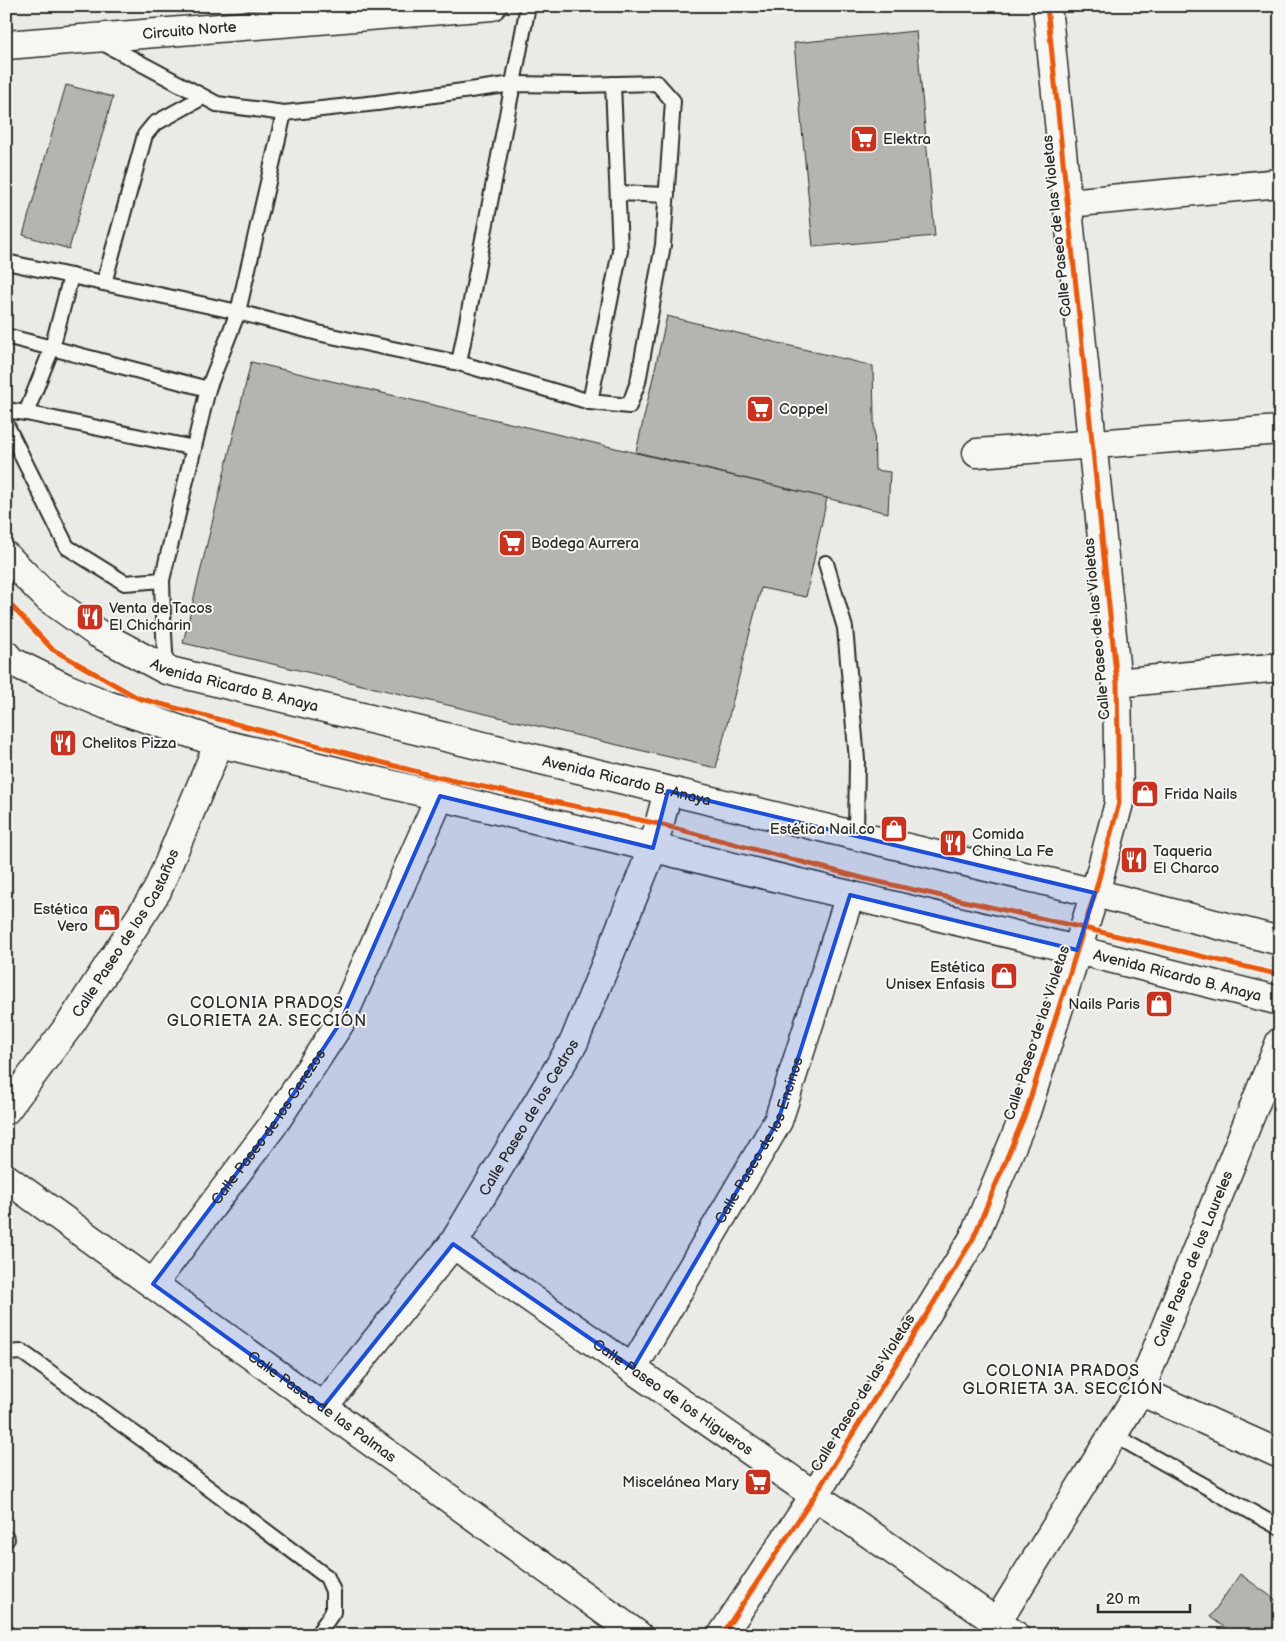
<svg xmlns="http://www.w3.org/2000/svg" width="1286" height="1641" font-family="'Balsamiq Sans',sans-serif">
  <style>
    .building { fill: #b4b4b1; stroke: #2b2b2b }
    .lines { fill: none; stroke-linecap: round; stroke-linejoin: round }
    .lane-casing { stroke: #2b2b2b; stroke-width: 18 }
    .street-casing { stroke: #2b2b2b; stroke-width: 31 }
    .secondary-casing { stroke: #2b2b2b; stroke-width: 31 }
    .lane { stroke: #f6f6f2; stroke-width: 14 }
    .street { stroke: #f6f6f2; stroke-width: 28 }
    .secondary { stroke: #f6f6f2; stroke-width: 28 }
    .cycleway-casing { stroke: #f6f6f2; stroke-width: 8 }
    .cycleway { stroke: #e8590c; stroke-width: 5 }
    .marked { fill: #1d4ed8; fill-opacity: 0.2; stroke: #1d4ed8; stroke-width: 4; stroke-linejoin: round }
    .labels { text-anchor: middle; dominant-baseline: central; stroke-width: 4; stroke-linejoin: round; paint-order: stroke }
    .street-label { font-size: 15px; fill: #2b2b2b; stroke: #f6f6f2 }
    .poi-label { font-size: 15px; fill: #2b2b2b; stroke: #f6f6f2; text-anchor: start }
    .neighbourhood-label { font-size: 16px; letter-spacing: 1px; fill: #2b2b2b; stroke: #f6f6f2 }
  </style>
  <rect width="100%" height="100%" fill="#eaeae6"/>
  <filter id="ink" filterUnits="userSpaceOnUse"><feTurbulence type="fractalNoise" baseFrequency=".02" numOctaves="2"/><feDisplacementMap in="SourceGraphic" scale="10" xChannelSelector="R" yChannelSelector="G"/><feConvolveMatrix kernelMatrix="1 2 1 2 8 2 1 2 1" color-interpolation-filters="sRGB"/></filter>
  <g filter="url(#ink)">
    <!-- building -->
    <g class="building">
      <path d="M 916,31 L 935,236 L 813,247 L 794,43 Z"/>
      <path d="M 66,85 L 113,97 L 69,249 L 23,235 Z"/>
      <path d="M 667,316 L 873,366 L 875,470 L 890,472 L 888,513 L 636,452 Z"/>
      <path d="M 251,362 L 827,498 L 806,597 L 761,588 L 716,768 L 183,643 Z"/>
      <path d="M 1240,1574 L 1280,1603 L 1280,1635 L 1235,1635 L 1210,1617 Z"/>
    </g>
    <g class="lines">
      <!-- lane casing -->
      <g class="lane-casing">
        <g id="lane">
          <path d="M 618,193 L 667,195"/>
          <path d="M 6,262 L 238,312 L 284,113"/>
          <path d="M 104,283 L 145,135 L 154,124 L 203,97"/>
          <path d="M 6,336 L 208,389"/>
          <path d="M 459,363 L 528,6"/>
          <path d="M 590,402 L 620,251 L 613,84"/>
          <path d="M 6,410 L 26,413 L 194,448"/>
          <path d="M 26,413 L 52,348 L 71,276"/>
          <path d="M 6,424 L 67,547 L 125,583 L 162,580 L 208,389 L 238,312 L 322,334 L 459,363 L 590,402 L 629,406 L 638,382 L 663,245 L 673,101 L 657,83 L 579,85 L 513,84 L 377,103 L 284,113 L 217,104 L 101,42"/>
          <path d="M 826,563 L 845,628 L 857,760 L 856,836"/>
          <path d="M 162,580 L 163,616 L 166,670"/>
          <path d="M 6,1353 L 22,1352 L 178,1465 L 327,1577 L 333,1591 L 333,1612 L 317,1635"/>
          <path d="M 1114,1435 L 1280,1528"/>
          <path d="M 6,1538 L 7,1539"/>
        </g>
      </g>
      <!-- street casing -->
      <g class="street-casing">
        <g id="street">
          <path d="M 1068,203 L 1280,183"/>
          <path d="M 977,453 L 1280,430"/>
          <path d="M 1117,683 L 1280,667"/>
          <path id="s1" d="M 6,1110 L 71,1023 L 157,891 L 219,743"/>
          <path id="s2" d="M 6,1178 L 638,1635"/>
          <path id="s3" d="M 453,1244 L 1015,1635"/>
          <path id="s4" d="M 153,1284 L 273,1125 L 340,1023 L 440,796"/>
          <path id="s5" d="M 633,1368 L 778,1121 L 850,895"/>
          <path d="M 1140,1391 L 1280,1454"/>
          <path id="s6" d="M 323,1407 L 453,1244 L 574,1042 L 653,848 L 668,791"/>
          <path id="s7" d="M 997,1622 L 1140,1391 L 1280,1042"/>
          <path d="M 722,1635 L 815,1495 L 973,1239 L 1026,1112 L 1095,893 L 1119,803 L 1117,683 L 1047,6"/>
        </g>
      </g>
      <!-- secondary casing -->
      <g class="secondary-casing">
        <g id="secondary">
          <path id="s8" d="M 6,45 L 492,6"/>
          <path id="s9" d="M 6,556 L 48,598 L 97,633 L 166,670 L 1095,893 L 1280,941"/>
          <path id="s10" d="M 6,655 L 11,661 L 66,688 L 107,705 L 219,743 L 1077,950 L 1280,1001"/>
        </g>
      </g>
      <!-- lane -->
      <use href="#lane" class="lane"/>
      <!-- street -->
      <use href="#street" class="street"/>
      <!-- secondary -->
      <use href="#secondary" class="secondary"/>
      <!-- cycleway casing -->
      <g class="cycleway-casing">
        <g id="cycleway">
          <path d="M 6,600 L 52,649 L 138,698 L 437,777 L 659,824 L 866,879 L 1084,928 L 1280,975"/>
          <path d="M 722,1635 L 815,1495 L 973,1239 L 1026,1112 L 1095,893 L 1119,803 L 1117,683 L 1047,6"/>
        </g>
      </g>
      <!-- cycleway -->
      <use href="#cycleway" class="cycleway"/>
    </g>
  </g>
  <!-- marked area -->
  <path class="marked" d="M 668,791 L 1095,893 L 1077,950 L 850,895 L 778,1121 L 633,1368 L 453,1244 L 323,1407 L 153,1284 L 273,1125 L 340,1023 L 440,796 L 653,848 Z"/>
  <!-- icons -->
  <defs>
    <g id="supermarket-square" transform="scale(1.4375)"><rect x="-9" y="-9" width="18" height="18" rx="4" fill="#c8321e" stroke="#f6f6f2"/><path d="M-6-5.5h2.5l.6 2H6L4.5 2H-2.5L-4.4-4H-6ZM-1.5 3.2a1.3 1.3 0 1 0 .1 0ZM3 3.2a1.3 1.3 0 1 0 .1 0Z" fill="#fff"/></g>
    <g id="restaurant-square" transform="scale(1.4375)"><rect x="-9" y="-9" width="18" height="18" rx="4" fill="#c8321e" stroke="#f6f6f2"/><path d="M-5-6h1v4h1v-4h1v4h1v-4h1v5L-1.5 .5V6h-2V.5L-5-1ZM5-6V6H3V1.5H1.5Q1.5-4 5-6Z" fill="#fff"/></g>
    <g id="shop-square" transform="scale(1.4375)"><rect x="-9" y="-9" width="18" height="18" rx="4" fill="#c8321e" stroke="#f6f6f2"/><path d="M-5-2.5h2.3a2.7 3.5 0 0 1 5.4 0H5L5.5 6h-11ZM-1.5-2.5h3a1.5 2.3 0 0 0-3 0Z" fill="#fff"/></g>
  </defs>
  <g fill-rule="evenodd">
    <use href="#supermarket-square" x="864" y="139"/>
    <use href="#supermarket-square" x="760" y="409"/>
    <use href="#supermarket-square" x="512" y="543"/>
    <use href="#restaurant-square" x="90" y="617"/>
    <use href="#restaurant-square" x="63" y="743"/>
    <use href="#shop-square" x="1145" y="794"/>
    <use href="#shop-square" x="894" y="829"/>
    <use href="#restaurant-square" x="953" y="843"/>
    <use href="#restaurant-square" x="1134" y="860"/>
    <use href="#shop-square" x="107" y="918"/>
    <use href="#shop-square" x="1004" y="976"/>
    <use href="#shop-square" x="1159" y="1004"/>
    <use href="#supermarket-square" x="758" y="1482"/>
  </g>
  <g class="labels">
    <!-- street labels -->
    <g class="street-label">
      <text stroke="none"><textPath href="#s8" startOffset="184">Circuito Norte</textPath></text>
      <text transform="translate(1057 226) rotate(-96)">Calle Paseo de las Violetas</text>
      <text transform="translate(1097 629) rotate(-95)">Calle Paseo de las Violetas</text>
      <text stroke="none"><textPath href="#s9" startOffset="268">Avenida Ricardo B. Anaya</textPath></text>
      <text stroke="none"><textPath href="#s9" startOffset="672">Avenida Ricardo B. Anaya</textPath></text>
      <text stroke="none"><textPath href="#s1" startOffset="214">Calle Paseo de los Castaños</textPath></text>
      <text stroke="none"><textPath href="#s10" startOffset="1218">Avenida Ricardo B. Anaya</textPath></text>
      <text transform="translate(1037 1033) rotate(-72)">Calle Paseo de las Violetas</text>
      <text stroke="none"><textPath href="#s6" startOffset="356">Calle Paseo de los Cedros</textPath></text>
      <text stroke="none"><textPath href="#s4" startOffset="195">Calle Paseo de los Cerezos</textPath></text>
      <text stroke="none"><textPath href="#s5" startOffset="261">Calle Paseo de los Encinos</textPath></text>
      <text stroke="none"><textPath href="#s7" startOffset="414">Calle Paseo de los Laureles</textPath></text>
      <text transform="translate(863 1393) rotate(-58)">Calle Paseo de las Violetas</text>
      <text stroke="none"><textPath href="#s3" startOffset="268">Calle Paseo de los Higueros</textPath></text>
      <text stroke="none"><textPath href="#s2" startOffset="390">Calle Paseo de las Palmas</textPath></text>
    </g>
    <!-- poi labels -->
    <g class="poi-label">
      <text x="883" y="139">Elektra</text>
      <text x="779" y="409">Coppel</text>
      <text x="531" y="543">Bodega Aurrera</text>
      <text x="109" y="608">Venta de Tacos<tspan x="109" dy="17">El Chicharin</tspan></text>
      <text x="82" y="743">Chelitos Pizza</text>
      <text x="1164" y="794">Frida Nails</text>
      <text x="875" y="829" text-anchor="end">Estética Nail.co</text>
      <text x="972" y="834">Comida<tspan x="972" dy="17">China La Fe</tspan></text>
      <text x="1153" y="851">Taqueria<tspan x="1153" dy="17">El Charco</tspan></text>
      <text x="88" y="909" text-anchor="end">Estética<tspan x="88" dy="17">Vero</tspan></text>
      <text x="985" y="967" text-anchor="end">Estética<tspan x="985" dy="17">Unisex Enfasis</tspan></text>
      <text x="1140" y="1004" text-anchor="end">Nails Paris</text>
      <text x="739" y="1482" text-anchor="end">Miscelánea Mary</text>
    </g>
    <!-- neighbourhood labels -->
    <g class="neighbourhood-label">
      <text x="267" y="1003">COLONIA PRADOS<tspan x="267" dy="18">GLORIETA 2A. SECCIÓN</tspan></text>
      <text x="1063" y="1371">COLONIA PRADOS<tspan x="1063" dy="18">GLORIETA 3A. SECCIÓN</tspan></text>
    </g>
  </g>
  <!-- margin -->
  <rect width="1286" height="1641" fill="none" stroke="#f6f6f2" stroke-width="25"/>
  <rect x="12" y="12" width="1261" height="1616" fill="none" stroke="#2b2b2b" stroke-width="2" filter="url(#ink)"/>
  <!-- scale -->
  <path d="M1098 1604v8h92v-8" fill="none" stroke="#2b2b2b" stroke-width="2.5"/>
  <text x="1106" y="1604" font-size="15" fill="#2b2b2b" stroke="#f6f6f2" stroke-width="4" paint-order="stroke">20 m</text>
</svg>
